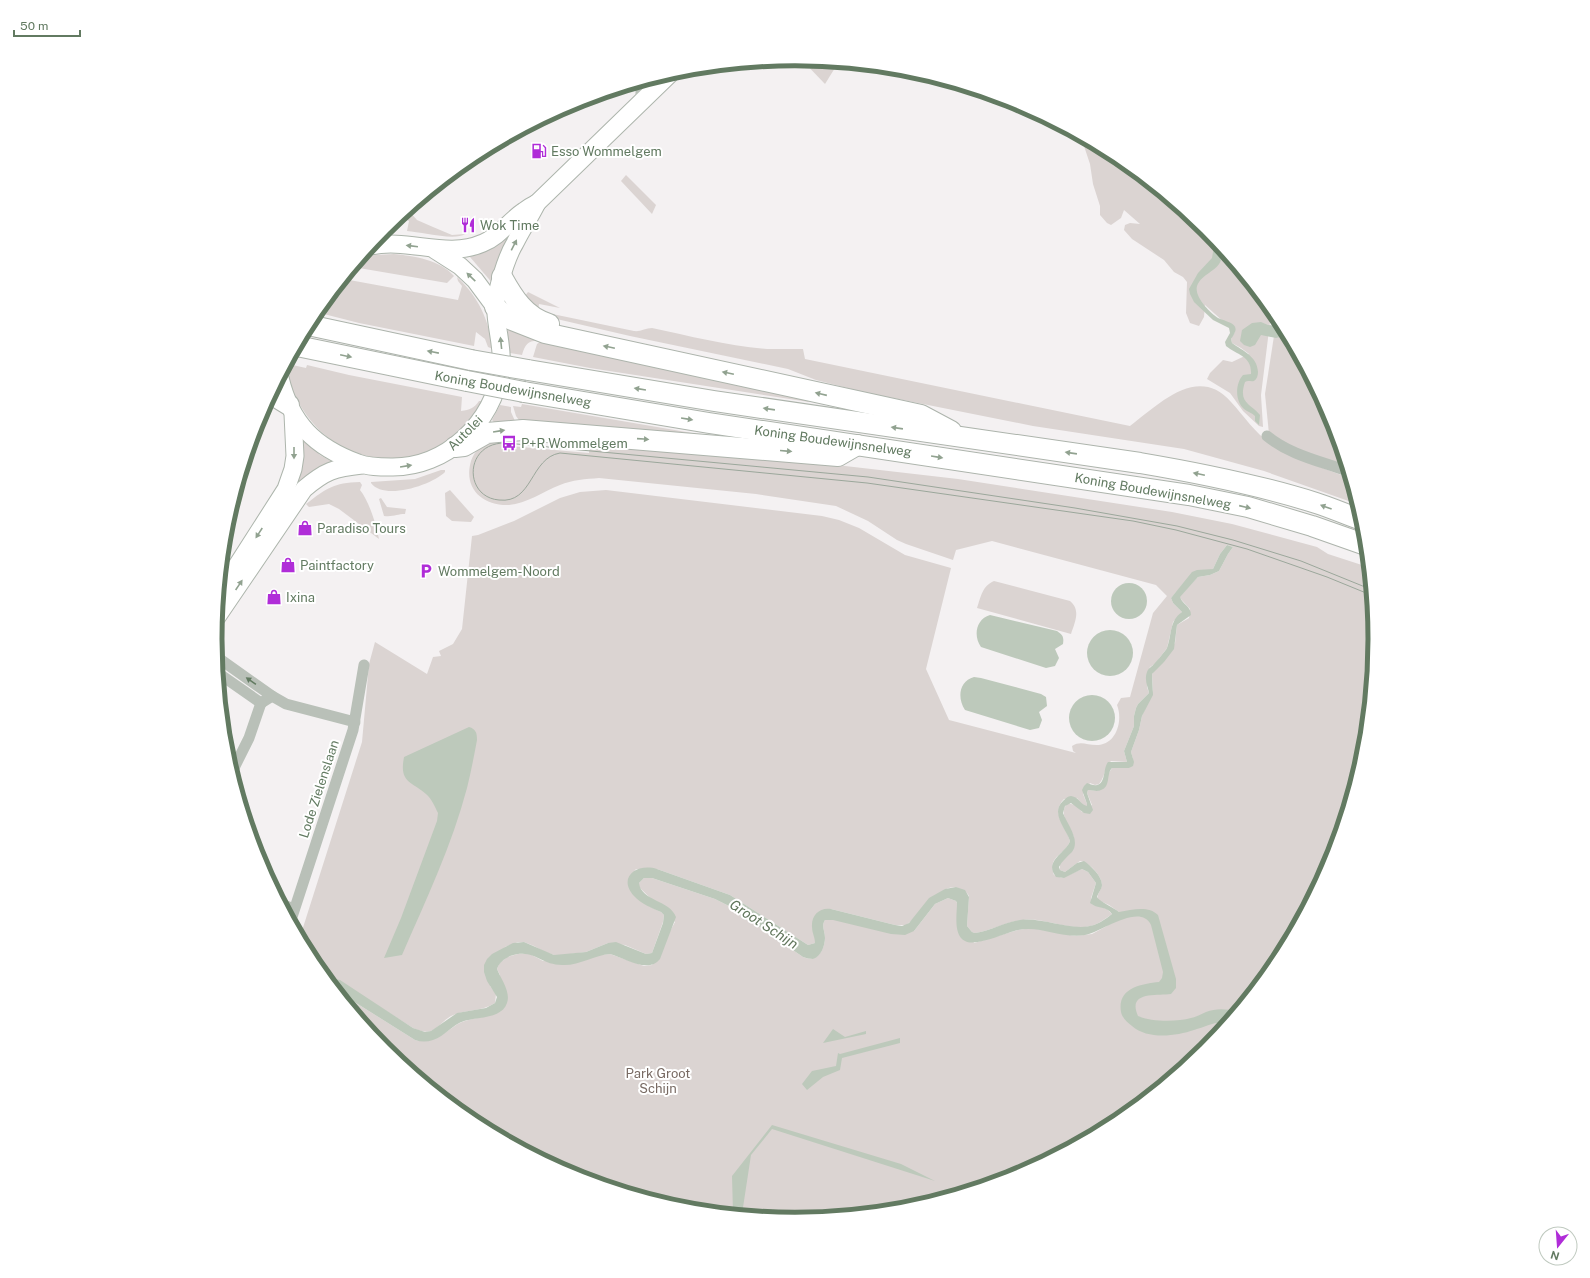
<svg xmlns="http://www.w3.org/2000/svg" width="1590" height="1278" font-family="'Public Sans',sans-serif">
  <style>
    .green { fill: #dbd4d2 }
    .water { fill: #bdc9bb }
    .lines { fill: none; stroke-linecap: round; stroke-linejoin: round }
    .primary-casing { stroke: #adb5ac; stroke-width: 19 }
    .motorway-casing { stroke: #adb4ac; stroke-width: 22 }
    .minor { stroke: #b9c0b8; stroke-width: 11 }
    .tertiary { stroke: #b9c0b8; stroke-width: 13 }
    .primary { stroke: #fff; stroke-width: 17 }
    .motorway { stroke: #fff; stroke-width: 20 }
    .tram { stroke: #9ba79b; stroke-width: 1 }
    .motorway-bridge-casing { stroke: #adb4ac; stroke-width: 22; stroke-linecap: butt }
    .motorway-bridge { stroke: #fff; stroke-width: 20 }
    .oneway { fill: #91a290 }
    .oneway2 { fill: #627a61 }
    .labels { text-anchor: middle; dominant-baseline: central; stroke-width: 4; stroke-linejoin: round; paint-order: stroke }
    .poi-label { font-size: 13px; fill: #627a61; stroke: #fff; text-anchor: start }
    .street-label { font-size: 13px; fill: #627a61; stroke: #fff }
    .park-label { font-size: 13px; fill: #786a63; stroke: #fff }
    .water-label { font-size: 14px; font-style: italic; fill: #61765c; stroke: #fff }
    .rim { fill: none; stroke: #627a61; stroke-width: 5 }
  </style>
  <rect width="100%" height="100%" fill="#f4f1f2"/>
  <!-- green -->
  <g class="green">
    <path d="M 802,60 L 838,63 L 825,84 Z"/>
    <path d="M 1081,137 L 1117,157 L 1205,229 L 1275,314 L 1270,322 L 1261,395 L 1263,427 L 1259,426 L 1243,411 L 1230,393 L 1207,379 L 1210,373 L 1223,360 L 1232,362 L 1249,354 L 1241,348 L 1232,343 L 1231,339 L 1235,332 L 1205,305 L 1204,317 L 1199,326 L 1190,323 L 1186,313 L 1187,282 L 1183,277 L 1174,272 L 1164,260 L 1132,239 L 1124,230 L 1125,225 L 1130,223 L 1140,224 L 1124,210 L 1121,218 L 1111,225 L 1107,223 L 1100,215 L 1100,206 L 1093,184 L 1090,164 Z"/>
    <path d="M 626,175 L 656,205 L 652,214 L 621,181 Z"/>
    <path d="M 408,210 L 417,220 L 433,227 L 452,235 L 465,234 C 455,241 421,232 407,231 L 409,221 L 407,220 L 407,217 L 404,216 L 404,213 Z"/>
    <path d="M 513,230 L 494,285 L 470,257 L 471,254 Z"/>
    <path d="M 394,254 C 414,256 440,260 454,276 L 447,283 L 353,267 L 362,257 L 375,255 Z"/>
    <path d="M 457,277 C 479,297 489,321 493,349 L 488,347 L 485,339 L 476,332 L 474,346 L 359,323 L 316,312 L 344,279 L 458,300 L 462,286 L 458,281 Z"/>
    <path d="M 528,292 L 560,308 L 539,304 L 538,311 L 634,331 C 640,332 646,328 652,328 C 690,336 728,346 767,349 C 779,349 791,349 803,349 L 805,359 L 1130,426 C 1159,404 1198,364 1231,402 C 1244,416 1255,433 1271,444 C 1295,459 1323,468 1349,478 L 1357,504 L 1264,471 L 1184,449 L 1033,426 L 863,392 L 816,380 L 788,369 L 630,336 L 548,317 L 539,314 L 525,296 Z"/>
    <path d="M 1279,320 L 1331,417 L 1346,466 L 1305,455 L 1269,434 L 1265,394 L 1276,323 Z"/>
    <path d="M 509,329 L 540,341 C 529,340 525,344 522,355 L 510,353 L 507,332 Z"/>
    <path d="M 540,342 L 806,399 L 809,402 L 590,368 L 533,357 L 537,344 Z"/>
    <path d="M 288,364 L 306,368 L 307,365 L 349,375 L 462,397 L 461,411 C 470,410 474,408 479,401 L 483,401 C 476,413 467,425 457,435 C 416,473 346,464 312,422 C 303,411 294,397 290,383 C 289,377 288,370 288,364 Z"/>
    <path d="M 522,404 L 710,436 L 521,423 L 516,416 L 513,406 L 521,407 Z"/>
    <path d="M 500,405 L 511,407 L 511,412 L 515,421 L 497,425 L 492,420 Z"/>
    <path d="M 302,441 L 305,441 L 320,455 L 336,464 L 283,503 Z"/>
    <path d="M 493,442 L 510,446 L 589,453 L 589,442 L 819,463 L 958,479 L 1172,512 L 1232,524 L 1317,547 L 1328,554 L 1368,567 L 1375,639 L 1364,752 L 1331,861 L 1277,961 L 1205,1049 L 1180,1070 L 1117,1121 L 1017,1175 L 908,1208 L 795,1219 L 682,1208 L 573,1175 L 473,1121 L 385,1049 L 337,991 L 415,1040 C 422,1042 437,1038 444,1033 C 452,1029 457,1023 465,1021 C 477,1017 490,1017 501,1011 L 500,975 L 497,969 L 499,964 L 507,957 L 518,954 L 530,954 L 543,961 L 610,954 L 644,966 L 652,965 L 675,922 L 639,887 L 639,883 L 644,878 L 652,878 L 715,899 L 729,906 L 803,957 C 806,958 809,959 812,959 C 821,957 825,945 825,938 C 825,931 821,926 825,920 L 833,919 L 914,931 L 935,904 L 948,898 L 956,901 L 974,943 L 1018,930 L 1032,928 L 1075,936 L 1092,934 L 1116,921 L 1119,912 L 1109,905 L 1098,900 C 1096,894 1102,890 1102,884 C 1101,875 1089,862 1080,861 L 1065,872 L 1060,870 L 1060,864 L 1074,837 C 1070,828 1058,813 1067,804 C 1074,803 1078,807 1082,812 L 1092,805 L 1087,793 L 1088,790 L 1098,791 L 1112,768 L 1129,768 L 1133,759 L 1131,752 L 1139,730 L 1142,716 L 1153,690 L 1152,674 L 1175,643 L 1177,625 L 1189,618 L 1190,609 L 1179,597 L 1198,577 L 1210,575 L 1219,571 L 1228,554 L 1233,547 L 1227,545 L 1220,554 L 1213,569 L 1184,583 L 1171,598 L 1173,603 L 1182,612 L 1173,622 L 1167,648 L 1155,664 L 1150,667 L 1148,671 L 1147,687 L 1149,693 L 1138,704 L 1136,708 L 1134,716 L 1134,726 L 1124,751 L 1127,762 L 1111,761 C 1103,770 1106,775 1099,784 L 1095,785 L 1090,783 L 1083,794 L 1087,804 L 1087,806 L 1084,806 L 1077,798 L 1064,799 C 1050,813 1066,827 1070,841 C 1065,855 1047,856 1054,875 L 1062,878 L 1082,869 L 1088,872 L 1096,883 L 1091,898 L 1092,904 L 1107,909 L 1112,914 C 1106,918 1100,923 1094,925 C 1071,933 1046,917 1023,920 C 1007,921 992,931 975,933 L 972,932 L 967,926 L 969,896 C 967,892 964,891 960,889 C 942,879 920,917 906,925 L 895,925 L 831,909 L 812,927 L 815,938 L 815,943 L 808,945 L 730,895 L 657,869 L 636,869 L 629,878 L 649,906 L 661,912 L 664,915 L 663,922 L 652,953 L 646,954 L 625,945 L 608,943 L 586,952 L 563,955 L 554,955 L 545,952 L 534,946 L 524,942 L 518,942 L 505,947 L 490,986 L 496,994 L 495,1003 C 482,1012 465,1009 451,1016 C 444,1020 438,1028 431,1031 C 424,1033 418,1030 413,1028 L 334,978 L 326,977 L 313,961 L 300,937 L 362,742 L 369,664 L 375,642 L 427,674 L 433,657 L 441,656 L 439,651 L 453,644 L 462,629 L 472,536 L 478,535 L 514,521 L 560,498 L 580,492 L 606,490 L 822,516 L 839,520 L 859,528 L 905,555 L 951,568 L 926,669 L 949,720 L 1076,753 L 1073,751 L 1072,746 C 1081,740 1088,746 1099,745 C 1117,743 1123,720 1117,705 L 1121,698 L 1130,697 L 1153,613 L 1167,596 L 1156,585 L 992,541 L 956,550 L 953,560 L 906,544 L 897,540 L 868,521 L 836,506 L 756,494 L 599,478 C 586,479 572,480 560,485 C 544,491 526,504 509,505 C 482,506 463,488 471,461 C 475,449 482,446 493,442 Z"/>
    <path d="M 441,470 L 445,470 L 445,472 C 432,485 384,501 371,483 L 371,482 L 415,479 Z"/>
    <path d="M 360,482 L 362,485 L 360,490 C 369,501 376,524 379,539 L 339,509 L 329,504 L 309,507 L 306,504 C 327,488 333,483 360,482 Z"/>
    <path d="M 450,490 L 474,517 L 471,522 L 452,521 L 446,516 L 445,493 Z"/>
    <path d="M 381,498 L 387,507 L 406,509 L 405,514 C 397,514 394,517 384,516 L 379,499 Z"/>
    <path d="M 994,581 L 1070,601 C 1081,610 1075,622 1071,634 L 977,608 C 981,597 982,586 994,581 Z"/>
  </g>
  <!-- water -->
  <g class="water">
    <path d="M 1215,240 L 1218,245 L 1218,253 L 1221,260 C 1217,272 1202,273 1197,286 C 1194,297 1210,313 1218,318 C 1229,323 1243,323 1231,339 L 1232,343 C 1243,351 1257,356 1258,372 C 1258,375 1257,379 1254,381 C 1251,382 1248,380 1245,382 C 1238,403 1250,403 1260,415 L 1259,425 L 1255,421 L 1255,416 C 1252,413 1248,412 1244,409 C 1235,401 1235,384 1243,375 L 1251,374 C 1252,356 1237,355 1226,346 L 1225,342 L 1230,333 L 1229,328 L 1213,320 L 1194,302 L 1190,294 L 1189,289 L 1198,273 L 1212,258 Z"/>
    <path d="M 1261,322 L 1268,325 L 1282,326 L 1287,335 L 1276,338 L 1261,335 L 1255,345 L 1250,347 L 1244,345 L 1240,341 L 1242,330 L 1252,323 Z"/>
    <path d="M 1227,545 L 1233,547 L 1228,554 L 1219,571 L 1210,575 L 1198,577 L 1180,597 C 1182,604 1191,606 1191,615 L 1177,625 L 1174,649 L 1164,662 L 1152,674 L 1153,695 L 1142,716 L 1139,730 L 1131,752 L 1134,762 L 1133,766 L 1129,768 L 1112,768 C 1106,774 1111,787 1101,790 C 1097,792 1092,790 1088,790 L 1087,793 L 1093,810 L 1090,814 L 1084,813 L 1071,803 L 1065,806 L 1063,813 C 1067,824 1081,840 1072,852 C 1067,857 1062,861 1059,867 L 1060,870 L 1065,872 L 1077,863 L 1084,861 C 1091,866 1102,876 1102,885 C 1102,889 1098,893 1097,897 C 1099,901 1114,908 1119,912 C 1132,910 1148,905 1158,915 L 1176,979 L 1176,988 L 1171,994 C 1156,996 1127,991 1138,1016 C 1152,1022 1177,1022 1191,1018 C 1196,1017 1201,1014 1206,1012 C 1216,1008 1226,1009 1237,1011 L 1227,1023 C 1214,1021 1206,1027 1194,1030 C 1176,1036 1148,1040 1132,1026 C 1128,1023 1122,1018 1121,1012 C 1117,988 1141,984 1159,982 L 1162,978 L 1163,972 L 1151,925 C 1140,902 1100,933 1085,935 C 1062,939 1040,925 1018,930 C 1005,933 976,947 965,941 C 953,935 957,914 957,903 L 956,901 L 948,898 L 935,904 L 914,931 L 905,935 L 891,934 L 833,920 L 825,920 C 821,926 825,931 825,938 C 825,945 821,957 813,959 C 810,959 806,958 803,957 L 729,906 L 715,899 L 652,878 L 644,878 L 639,883 C 641,901 670,900 676,917 L 660,959 C 648,974 625,958 610,954 C 594,955 579,966 562,965 C 539,965 535,948 510,956 C 504,959 499,963 497,969 C 501,979 511,992 507,1003 C 502,1019 477,1017 464,1021 C 452,1025 445,1036 433,1040 C 427,1042 421,1042 415,1040 L 337,991 L 326,977 L 340,980 L 413,1028 L 425,1032 L 431,1031 L 457,1013 L 486,1008 L 495,1003 L 497,997 L 487,981 L 484,972 L 484,965 L 487,959 L 492,954 L 513,943 L 524,942 L 554,955 L 586,952 L 608,943 L 616,942 L 646,954 L 652,953 L 663,923 L 664,915 L 661,912 C 652,908 641,904 634,896 C 617,877 637,863 657,869 L 730,895 L 808,945 L 815,943 C 815,937 812,933 812,927 C 811,915 820,907 831,909 L 895,925 L 902,926 L 909,923 L 929,898 L 945,889 L 956,887 L 965,890 L 969,897 L 967,926 L 972,932 L 975,933 C 991,931 1005,922 1020,920 C 1044,917 1072,932 1094,925 C 1100,923 1107,918 1112,914 C 1107,906 1097,909 1090,903 L 1096,883 L 1088,872 L 1082,869 L 1064,878 L 1056,877 C 1043,861 1066,853 1070,841 C 1066,829 1050,813 1063,801 C 1065,799 1068,796 1071,796 C 1079,797 1081,805 1087,806 L 1087,804 L 1082,790 L 1084,786 L 1087,783 C 1090,784 1094,786 1097,785 C 1106,783 1103,768 1108,762 L 1127,762 L 1124,751 L 1134,726 L 1134,716 L 1136,708 L 1138,704 L 1149,693 C 1148,686 1144,681 1147,672 C 1149,667 1152,667 1155,663 C 1157,661 1166,650 1167,648 C 1172,635 1169,621 1182,612 L 1173,603 L 1171,598 L 1192,572 L 1197,570 L 1213,569 L 1220,554 Z"/>
    <circle cx="1129" cy="601" r="18"/>
    <path d="M 990,615 L 1057,631 C 1063,635 1064,637 1063,644 L 1055,649 L 1059,658 L 1055,666 L 1046,668 L 981,647 C 973,636 976,619 990,615 Z"/>
    <circle cx="1110" cy="653" r="23"/>
    <path d="M 974,677 L 981,678 L 1041,694 L 1046,697 L 1047,706 L 1039,712 L 1042,720 L 1039,728 L 1030,730 L 965,710 C 957,698 959,681 974,677 Z"/>
    <circle cx="1092" cy="718" r="23"/>
    <path d="M 469,727 C 476,729 477,733 477,740 C 474,756 471,772 467,788 C 452,845 426,900 402,955 L 384,958 L 401,918 L 437,821 L 438,813 C 435,807 432,799 426,794 C 411,781 399,783 404,757 Z"/>
    <path d="M 833,1029 L 845,1037 L 866,1031 L 866,1034 L 823,1043 Z"/>
    <path d="M 900,1038 L 900,1043 L 842,1058 L 840,1070 L 823,1077 L 807,1090 L 802,1084 L 812,1071 L 836,1066 L 838,1053 L 840,1054 Z"/>
    <path d="M 772,1125 L 901,1164 L 935,1181 L 772,1129 L 751,1155 L 742,1214 L 733,1213 L 732,1176 Z"/>
  </g>
  <g class="lines">
    <!-- primary casing -->
    <g class="primary-casing">
      <g id="primary">
        <path d="M 371,246 C 409,238 447,259 483,243 C 500,236 509,221 524,211 C 528,208 533,205 537,203 L 670,74"/>
        <path d="M 435,250 L 460,266 L 475,280 L 495,307"/>
        <path d="M 280,378 C 291,424 315,447 358,463 C 368,467 380,467 391,467 C 446,468 493,423 501,369 C 504,344 492,319 497,294 C 501,277 506,258 515,243 C 522,229 530,217 537,203"/>
        <path d="M 220,592 L 286,489 L 293,469 L 295,456 L 293,414"/>
        <path d="M 217,617 L 304,489 C 325,471 334,468 362,465"/>
      </g>
    </g>
    <!-- motorway casing -->
    <g class="motorway-casing">
      <g id="motorway">
        <path d="M 502,277 C 513,297 525,317 549,324"/>
        <path d="M 495,307 L 512,320 L 545,333 L 921,415 L 951,431"/>
        <path d="M 308,325 L 471,360"/>
        <path d="M 297,346 L 467,381"/>
        <path d="M 528,370 L 714,401 L 1140,463 C 1199,473 1259,485 1316,503 C 1332,508 1347,515 1362,520"/>
        <path d="M 524,392 L 709,423 L 1189,495 L 1248,507 L 1312,526 L 1366,545"/>
        <path d="M 271,394 L 289,405"/>
        <path d="M 455,447 L 464,446 L 487,433 L 523,430 L 838,456 L 857,445"/>
      </g>
    </g>
    <!-- minor -->
    <g class="minor">
      <path d="M 1267,436 C 1290,455 1320,461 1347,471"/>
      <path d="M 217,657 L 272,696 L 261,703"/>
      <path d="M 218,673 L 261,703"/>
      <path d="M 272,696 L 286,704 L 355,722"/>
      <path d="M 232,772 L 249,738 L 261,703"/>
      <path d="M 283,905 L 294,909"/>
      <path d="M 291,920 L 353,730 L 364,665"/>
    </g>
    <!-- tertiary -->
    <path class="tertiary" d="M 642,82 L 642,101"/>
    <!-- primary -->
    <use href="#primary" class="primary"/>
    <!-- motorway -->
    <use href="#motorway" class="motorway"/>
    <!-- tram -->
    <path class="tram" d="M 1370,589 L 1301,561 L 1233,540 L 1177,526 L 1075,508 L 868,477 L 506,443 C 464,442 463,497 499,500 C 533,504 530,458 560,453 L 867,483 L 1133,521 L 1176,530 L 1247,549 L 1327,577 L 1371,595"/>
    <!-- motorway-bridge casing -->
    <g class="motorway-bridge-casing">
      <g id="motorway-bridge">
        <path d="M 471,360 L 528,370"/>
        <path d="M 467,381 L 524,392"/>
      </g>
    </g>
    <!-- motorway-bridge -->
    <use href="#motorway-bridge" class="motorway-bridge"/>
  </g>
  <!-- one-way arrows -->
  <defs><path id="oneway-solid" d="M-6-.8H1V-3.2L6.5 0L1 3.2V.8H-6Z"/></defs>
  <g class="oneway">
    <use href="#oneway-solid" transform="translate(514 245) rotate(-63)"/>
    <use href="#oneway-solid" transform="translate(412 246) rotate(-173)"/>
    <use href="#oneway-solid" transform="translate(471 277) rotate(-136)"/>
    <use href="#oneway-solid" transform="translate(501 343) rotate(-96)"/>
    <use href="#oneway-solid" transform="translate(609 347) rotate(-168)"/>
    <use href="#oneway-solid" transform="translate(433 352) rotate(-169)"/>
    <use href="#oneway-solid" transform="translate(346 356) rotate(12)"/>
    <use href="#oneway-solid" transform="translate(728 373) rotate(-168)"/>
    <use href="#oneway-solid" transform="translate(640 389) rotate(-171)"/>
    <use href="#oneway-solid" transform="translate(821 394) rotate(-167)"/>
    <use href="#oneway-solid" transform="translate(769 409) rotate(-172)"/>
    <use href="#oneway-solid" transform="translate(687 419) rotate(9)"/>
    <use href="#oneway-solid" transform="translate(897 428) rotate(-172)"/>
    <use href="#oneway-solid" transform="translate(499 431) rotate(-9)"/>
    <use href="#oneway-solid" transform="translate(643 439) rotate(4)"/>
    <use href="#oneway-solid" transform="translate(786 451) rotate(5)"/>
    <use href="#oneway-solid" transform="translate(294 453) rotate(90)"/>
    <use href="#oneway-solid" transform="translate(1071 453) rotate(-172)"/>
    <use href="#oneway-solid" transform="translate(937 457) rotate(9)"/>
    <use href="#oneway-solid" transform="translate(406 466) rotate(-9)"/>
    <use href="#oneway-solid" transform="translate(1199 474) rotate(-168)"/>
    <use href="#oneway-solid" transform="translate(1245 507) rotate(13)"/>
    <use href="#oneway-solid" transform="translate(1326 507) rotate(-160)"/>
    <use href="#oneway-solid" transform="translate(259 533) rotate(123)"/>
    <use href="#oneway-solid" transform="translate(239 585) rotate(-56)"/>
  </g>
  <use class="oneway2" href="#oneway-solid" transform="translate(251 681) rotate(-145)"/>
  <!-- icons -->
  <defs>
    <g id="fuel-bare" transform="scale(1.2)"><path d="M-5.5-6h7V0h2V4h1.3V-2.5L3-4.5l.8-.8L6-3V5H2.5V1h-1V6h-7ZM-4.2-4.7v3.2H.2V-4.7Z" fill="#b02dd8" stroke="#fff" stroke-width="2.5" paint-order="stroke"/></g>
    <g id="restaurant-bare" transform="scale(1.2)"><path d="M-5-6h1v4h1v-4h1v4h1v-4h1v5L-1.5 .5V6h-2V.5L-5-1ZM5-6V6H3V1.5H1.5Q1.5-4 5-6Z" fill="#b02dd8" stroke="#fff" stroke-width="2.5" paint-order="stroke"/></g>
    <g id="bus-bare" transform="scale(1.2)"><path d="M-5-6H5V4H4V6H2V4H-2V6H-4V4H-5ZM-3.5-4V0h7V-4ZM-3.5 1.2v1.5H-2V1.2ZM2 1.2v1.5H3.5V1.2Z" fill="#b02dd8" stroke="#fff" stroke-width="2.5" paint-order="stroke"/></g>
    <g id="shop-bare" transform="scale(1.2)"><path d="M-5-2.5h2.3a2.7 3.5 0 0 1 5.4 0H5L5.5 6h-11ZM-1.5-2.5h3a1.5 2.3 0 0 0-3 0Z" fill="#b02dd8" stroke="#fff" stroke-width="2.5" paint-order="stroke"/></g>
    <g id="parking-bare" transform="scale(1.2)"><path d="M-3.5-5.5H1a3.5 3.5 0 0 1 0 7H-1V5.5H-3.5ZM-1-3.4V-.6H.8a1.4 1.4 0 0 0 0-2.8Z" fill="#b02dd8" stroke="#fff" stroke-width="2.5" paint-order="stroke"/></g>
  </defs>
  <g fill-rule="evenodd">
    <use href="#fuel-bare" x="539" y="151"/>
    <use href="#restaurant-bare" x="468" y="225"/>
    <use href="#bus-bare" x="509" y="443"/>
    <use href="#shop-bare" x="305" y="528"/>
    <use href="#shop-bare" x="288" y="565"/>
    <use href="#parking-bare" x="426" y="571"/>
    <use href="#shop-bare" x="274" y="597"/>
  </g>
  <g class="labels">
    <!-- poi labels -->
    <g class="poi-label">
      <text x="551" y="151">Esso Wommelgem</text>
      <text x="480" y="225">Wok Time</text>
      <text x="521" y="443">P+R Wommelgem</text>
      <text x="317" y="528">Paradiso Tours</text>
      <text x="300" y="565">Paintfactory</text>
      <text x="438" y="571">Wommelgem-Noord</text>
      <text x="286" y="597">Ixina</text>
    </g>
    <!-- street labels -->
    <g class="street-label">
      <text transform="translate(513 389) rotate(10)">Koning Boudewijnsnelweg</text>
      <text transform="translate(465 433) rotate(-45)">Autolei</text>
      <text transform="translate(833 441) rotate(8)">Koning Boudewijnsnelweg</text>
      <text transform="translate(1153 491) rotate(10)">Koning Boudewijnsnelweg</text>
      <text transform="translate(319 789) rotate(-72)">Lode Zielenslaan</text>
    </g>
    <!-- park labels -->
    <g class="park-label">
      <text x="658" y="1073">Park Groot<tspan x="658" dy="15">Schijn</tspan></text>
    </g>
    <!-- water labels -->
    <g class="water-label">
      <text transform="translate(764 924) rotate(33)">Groot Schijn</text>
    </g>
  </g>
  <!-- crop -->
  <path d="M0 0H1590V1278H0ZM222 639a573 573 0 1 1 1146 0a573 573 0 1 1-1146 0Z" fill="#fff" fill-rule="evenodd"/>
  <path class="rim" d="M222 639a573 573 0 1 1 1146 0a573 573 0 1 1-1146 0Z"/>
  <!-- north arrow -->
  <g transform="translate(1558 1246) rotate(197)"><circle r="19" fill="#ffffff" stroke="#c0cac0"/>
  <path d="M0-3L7 15L0 10L-7 15Z" fill="#b02dd8"/>
  <text y="-6" font-size="11" font-weight="bold" text-anchor="middle" fill="#627a61">N</text>
  </g>
  <!-- scale -->
  <path d="M14 30v6h66v-6" fill="none" stroke="#627a61" stroke-width="2"/>
  <text x="20" y="30" font-size="12" fill="#627a61" stroke="#ffffff" stroke-width="3" paint-order="stroke">50 m</text>
</svg>
